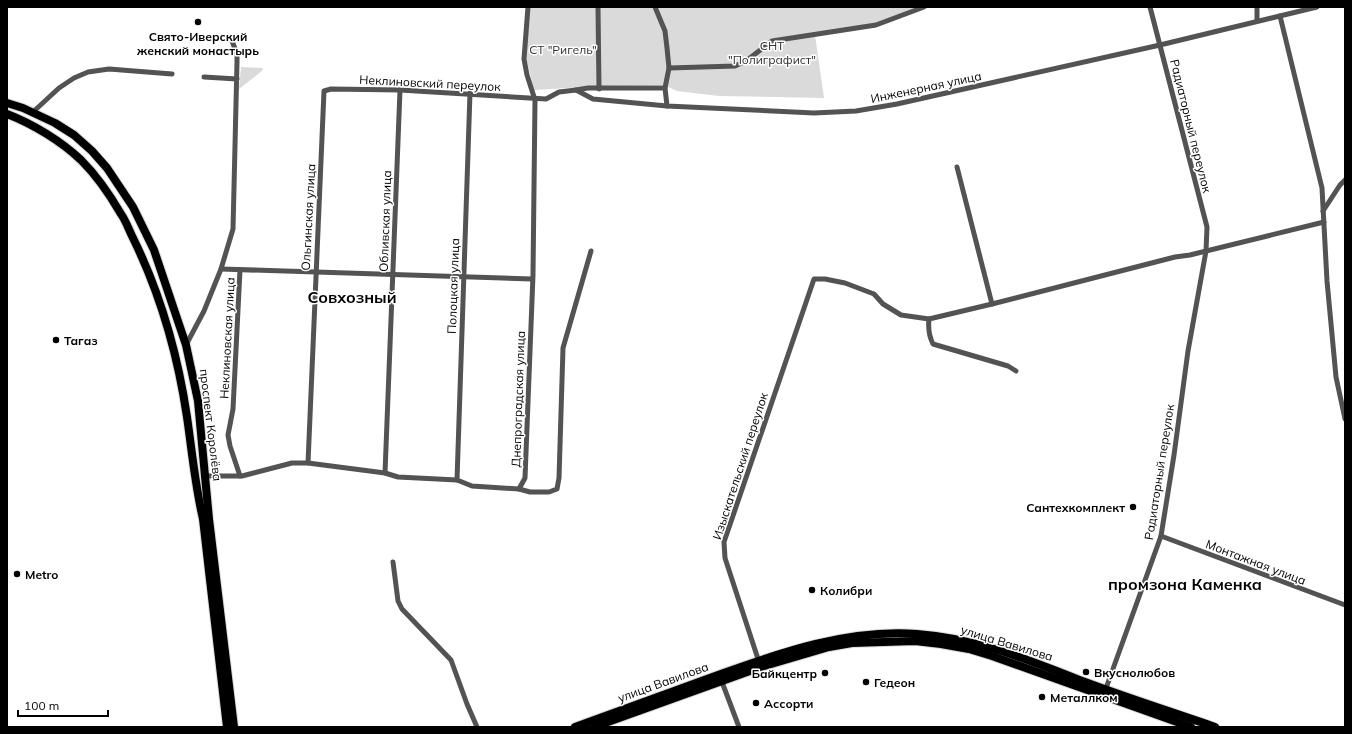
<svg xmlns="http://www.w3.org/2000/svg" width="1352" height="734" font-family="Mulish,sans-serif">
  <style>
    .green { fill: #dadada }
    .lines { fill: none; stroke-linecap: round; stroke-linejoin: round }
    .primary-casing { stroke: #dbdbdb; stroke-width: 10 }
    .minor { stroke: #535353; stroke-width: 5 }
    .primary { stroke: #000; stroke-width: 8 }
    .poi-dot { fill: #000; stroke: #fff; stroke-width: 1.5 }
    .labels { text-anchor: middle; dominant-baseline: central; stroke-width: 3; stroke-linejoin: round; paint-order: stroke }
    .poi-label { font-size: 12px; font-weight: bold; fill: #000; stroke: #fff; text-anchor: start }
    .park-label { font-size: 12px; fill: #313131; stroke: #fff }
    .street-label { font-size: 12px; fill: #000; stroke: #fff }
    .district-label { font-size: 16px; font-weight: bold; fill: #000; stroke: #fff }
  </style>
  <rect width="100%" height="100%" fill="#fff"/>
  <!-- green -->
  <g class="green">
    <path d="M 530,7 L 926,7 L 890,22 L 815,35 L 824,98 L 719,96 L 677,91 L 664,85 L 601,86 L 534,90 L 526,57 Z"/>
    <path d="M 241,67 L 263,68 L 262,71 L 239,89 Z"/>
  </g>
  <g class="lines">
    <!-- primary casing -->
    <g class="primary-casing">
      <g id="primary">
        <path d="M 7,103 L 23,108 L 55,123 L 74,135 L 92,151 L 107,168 L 133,207 L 154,250 L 186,345 L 198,401 L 209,519 L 234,727"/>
        <path d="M 7,114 C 33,124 61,141 81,160 C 96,175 110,195 121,214 C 126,221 129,230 133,238 C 160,293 178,356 187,417 C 192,451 195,485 203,519 L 227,727"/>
        <path d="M 575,727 C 623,710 670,692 718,675 C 782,652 848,629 917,634 C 976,638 1031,661 1085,682 C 1128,698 1172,712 1215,727"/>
        <path d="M 594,727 L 761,667 L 829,647 L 852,643 L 915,641 L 941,644 L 969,649 L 992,656 L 1191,727"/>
      </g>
    </g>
    <!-- minor -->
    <g class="minor">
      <path d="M 598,7 L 599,89"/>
      <path d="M 655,7 L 665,31 L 667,48 L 669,68 L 665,88 L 667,106"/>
      <path d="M 1280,16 L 1322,188 L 1327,281 L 1336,377 L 1345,419"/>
      <path d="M 1257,21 L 1257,7"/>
      <path d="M 669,68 L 735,66 L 746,61 L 772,41 L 876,25 L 924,7"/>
      <path d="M 204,77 L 237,79"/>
      <path d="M 576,90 L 588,88 L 665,88"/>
      <path d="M 33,112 L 59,88 L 74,78 L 88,72 L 109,69 L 172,74"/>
      <path d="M 957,167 L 992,304"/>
      <path d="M 1323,211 L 1340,185 L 1345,180"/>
      <path d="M 221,269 L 532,279"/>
      <path d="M 240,270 L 233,409 L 228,435 L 230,446 L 240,476"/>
      <path d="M 929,319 C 928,328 929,336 933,344 L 1008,366 L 1016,371"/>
      <path d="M 186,345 L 204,311 L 221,269 L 233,229 L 237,62 L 237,54 L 232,41"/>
      <path d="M 308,463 L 324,91 L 331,89 L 400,90 L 546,99 L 559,92 L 576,90 L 593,99 L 667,106 L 814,113 L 856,111 L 897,104 L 1160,45 L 1317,7"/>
      <path d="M 385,473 L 400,90"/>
      <path d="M 206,476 L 242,476 L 292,463 L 308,463 L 385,473 L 398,477 L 457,480 L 472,486 L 519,489 L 530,492 L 549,492 L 557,489 L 559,478 L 563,348 L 591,251"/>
      <path d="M 457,480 L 470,93"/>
      <path d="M 519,489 L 525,478 L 533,275 L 535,100 L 527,75 L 524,59 L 528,7"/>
      <path d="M 1161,536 L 1345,605"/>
      <path d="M 393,562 L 398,601 L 402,609 L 451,660 L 467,704 L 477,727"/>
      <path d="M 759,662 L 725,558 L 724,542 L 814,279 L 825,279 L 845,283 L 874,294 L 883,304 L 901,315 L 929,319 L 992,304 L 1175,257 L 1190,255 L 1324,222"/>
      <path d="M 722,682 L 739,727"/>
      <path d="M 1105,691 L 1161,536 L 1174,455 L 1188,351 L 1206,251 L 1207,227 L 1150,7"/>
    </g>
    <!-- primary -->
    <use href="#primary" class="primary"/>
  </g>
  <!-- markers -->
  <g class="poi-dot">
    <circle cx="198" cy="22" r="4"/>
    <circle cx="56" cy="340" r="4"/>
    <circle cx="1133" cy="507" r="4"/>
    <circle cx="17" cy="574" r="4"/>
    <circle cx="812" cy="590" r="4"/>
    <circle cx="1086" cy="672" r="4"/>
    <circle cx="825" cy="673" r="4"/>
    <circle cx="866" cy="682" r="4"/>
    <circle cx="1042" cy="697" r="4"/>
    <circle cx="756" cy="703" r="4"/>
  </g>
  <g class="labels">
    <!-- poi labels -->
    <g class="poi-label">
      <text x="198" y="36" text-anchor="middle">Свято-Иверский<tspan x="198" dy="14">женский монастырь</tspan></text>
      <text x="64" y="340">Тагаз</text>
      <text x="1125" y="507" text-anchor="end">Сантехкомплект</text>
      <text x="25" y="574">Metro</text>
      <text x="820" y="590">Колибри</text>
      <text x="1094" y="672">Вкуснолюбов</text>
      <text x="817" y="673" text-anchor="end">Байкцентр</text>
      <text x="874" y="682">Гедеон</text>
      <text x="1050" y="697">Металлком</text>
      <text x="764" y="703">Ассорти</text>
    </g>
    <!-- park labels -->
    <g class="park-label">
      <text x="772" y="45">СНТ<tspan x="772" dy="14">"Полиграфист"</tspan></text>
      <text x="563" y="49">СТ "Ригель"</text>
    </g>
    <!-- street labels -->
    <g class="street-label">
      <text transform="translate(430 83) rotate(3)">Неклиновский переулок</text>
      <text transform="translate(926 87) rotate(-12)">Инженерная улица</text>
      <text transform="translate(1191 126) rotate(76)">Радиаторный переулок</text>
      <text transform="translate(308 217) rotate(-87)">Ольгинская улица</text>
      <text transform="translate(385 221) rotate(-88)">Обливская улица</text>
      <text transform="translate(453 286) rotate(-88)">Полоцкая улица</text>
      <text transform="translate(227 338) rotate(-87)">Неклиновская улица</text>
      <text transform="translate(518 399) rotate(-88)">Днепроградская улица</text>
      <text transform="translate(211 425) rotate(83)">проспект Королёва</text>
      <text transform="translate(740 466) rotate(-72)">Изыскательский переулок</text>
      <text transform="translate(1159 472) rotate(-81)">Радиаторный переулок</text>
      <text transform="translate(1256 562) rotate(21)">Монтажная улица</text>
      <text transform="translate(1007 643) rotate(17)">улица Вавилова</text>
      <text transform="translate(663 682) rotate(-20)">улица Вавилова</text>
    </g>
    <!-- district labels -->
    <g class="district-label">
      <text x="352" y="297">Совхозный</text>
      <text x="1185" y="584">промзона Каменка</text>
    </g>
  </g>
  <!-- border -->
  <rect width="1352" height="734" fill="none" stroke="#000000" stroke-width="16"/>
  <!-- scale -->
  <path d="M18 710v6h90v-6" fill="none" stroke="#000000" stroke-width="2"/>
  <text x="24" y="710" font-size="12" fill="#000000" stroke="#ffffff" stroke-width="3" paint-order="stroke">100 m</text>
</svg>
